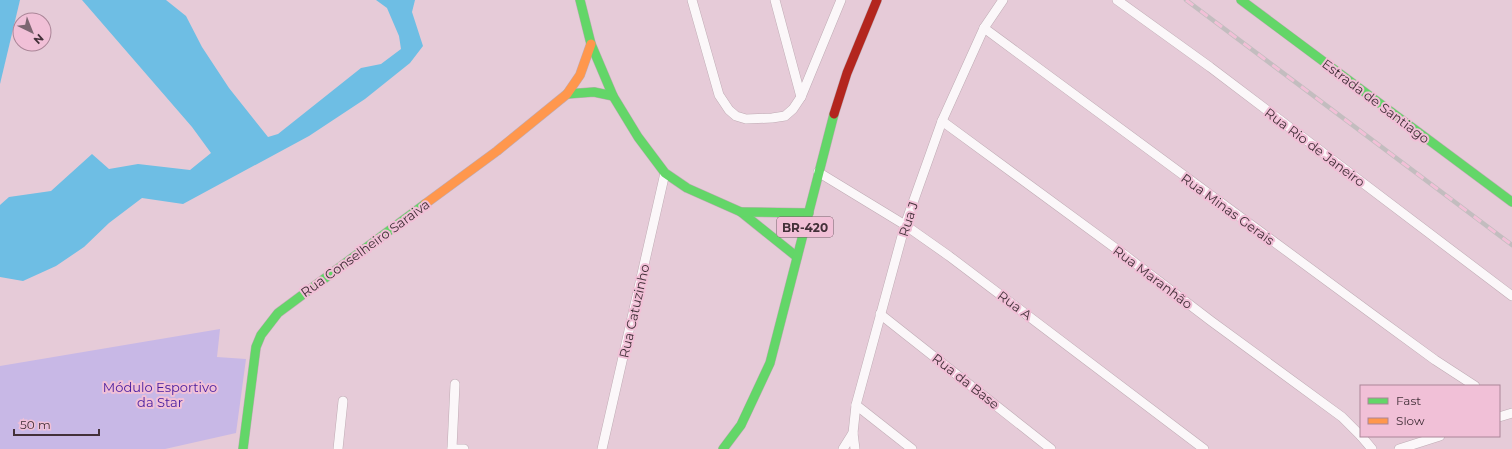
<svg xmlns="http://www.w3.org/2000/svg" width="1512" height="449" font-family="Montserrat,sans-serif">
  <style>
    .green { fill: #c8b8e6 }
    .water { fill: #6ebee4 }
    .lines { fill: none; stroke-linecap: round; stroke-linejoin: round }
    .street-casing { stroke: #bfabb4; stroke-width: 10 }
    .fast-casing { stroke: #bfabb4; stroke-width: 10 }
    .slow-casing { stroke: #bfabb4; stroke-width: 10 }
    .jam-casing { stroke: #bfabb4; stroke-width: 10 }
    .street { stroke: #fbf7f9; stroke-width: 9 }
    .fast { stroke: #63d668; stroke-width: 9 }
    .slow { stroke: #ff974d; stroke-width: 9 }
    .jam { stroke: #b3261e; stroke-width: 9 }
    .rail-casing { stroke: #c3bdbf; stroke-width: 4.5 }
    .rail { stroke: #f1c0d7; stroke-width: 3; stroke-dasharray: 9; stroke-linecap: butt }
    .labels { text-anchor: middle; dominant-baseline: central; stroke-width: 4; stroke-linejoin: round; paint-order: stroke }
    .shield { fill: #f1c0d7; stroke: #775b68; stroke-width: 1 }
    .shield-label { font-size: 12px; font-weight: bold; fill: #433039 }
    .street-label { font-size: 13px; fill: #433039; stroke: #f1c0d7 }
    .park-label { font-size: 13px; fill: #451a9d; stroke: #f1c0d7 }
  </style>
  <rect width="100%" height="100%" fill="#e6cbd8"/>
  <!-- green -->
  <path class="green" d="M 220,329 L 217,357 L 246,359 L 236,433 L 165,449 L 0,449 L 0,366 Z"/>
  <!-- water -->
  <g class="water">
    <path d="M 0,0 L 20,0 L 0,84 Z"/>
    <path d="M 82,0 L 166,0 L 186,16 L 202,47 L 229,88 L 268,137 L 278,134 L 361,68 L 381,64 L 401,49 L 399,36 L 387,8 L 376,0 L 415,0 L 412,12 L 423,46 L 410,63 L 365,99 L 309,136 L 183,204 L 142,198 L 109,223 L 84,247 L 56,266 L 23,281 L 0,277 L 0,205 L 9,197 L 51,191 L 92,154 L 109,169 L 138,164 L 190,170 L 211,153 L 192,127 Z"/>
  </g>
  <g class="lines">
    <!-- street casing -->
    <g class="street-casing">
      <g id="street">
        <path d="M 692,0 L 719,95 L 729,110 L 736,116 L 746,119 L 772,118 L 785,116 L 793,109 L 801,97 L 841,0"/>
        <path d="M 775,0 L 801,97"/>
        <path d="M 1117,0 L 1210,67 L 1512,296"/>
        <path d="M 984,28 L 1372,314 L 1435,360 L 1475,386"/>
        <path d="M 942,121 L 1126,256 L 1211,321 L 1342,417 L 1361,436"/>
        <path d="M 818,172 L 905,225 L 949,256 L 1204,449"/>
        <path d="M 880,314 L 1051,449"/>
        <path d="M 856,405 L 912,449"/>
        <path d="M 1499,417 L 1512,413"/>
        <path d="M 853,433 L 855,449"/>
        <path d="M 1361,436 L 1372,449"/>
        <path d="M 452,448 L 455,384"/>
        <path d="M 338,449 L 343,401"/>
        <path d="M 452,449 L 464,449"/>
        <path d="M 602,449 L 665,173"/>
        <path d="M 843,449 L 853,433 L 856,405 L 905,225 L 942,121 L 984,28 L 1003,0"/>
        <path d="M 1399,449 L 1440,436"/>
      </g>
    </g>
    <!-- fast casing -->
    <g class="fast-casing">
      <g id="fast">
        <path d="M 580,0 L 591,44 L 613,96 L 638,137 L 665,173 L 687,188 L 741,212 L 797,257"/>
        <path d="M 1241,0 L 1512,202"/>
        <path d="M 567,94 L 594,92 L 613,96"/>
        <path d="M 741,212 L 809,213"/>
        <path d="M 243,449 L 256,347 L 261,335 L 278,313 L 425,204"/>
        <path d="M 723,449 L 741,425 L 770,363 L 834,114"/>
      </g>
    </g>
    <!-- slow casing -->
    <g class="slow-casing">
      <path id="slow" d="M 425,204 L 497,151 L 567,94 L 580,75 L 591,44"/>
    </g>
    <!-- jam casing -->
    <g class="jam-casing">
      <path id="jam" d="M 834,114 L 847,73 L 877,0"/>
    </g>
    <!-- street -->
    <use href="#street" class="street"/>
    <!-- fast -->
    <use href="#fast" class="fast"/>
    <!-- slow -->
    <use href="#slow" class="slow"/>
    <!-- jam -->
    <use href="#jam" class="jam"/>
    <!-- rail casing -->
    <g class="rail-casing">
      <path id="rail" d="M 1186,0 L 1512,245"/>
    </g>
    <!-- rail -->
    <use href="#rail" class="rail"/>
  </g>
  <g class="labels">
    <!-- shield labels -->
    <rect class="shield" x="777" y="217" width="56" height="20" rx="3"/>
    <g class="shield-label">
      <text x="805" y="227">BR-420</text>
    </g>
    <!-- street labels -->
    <g class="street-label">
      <text transform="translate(1376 101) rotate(37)">Estrada de Santiago</text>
      <text transform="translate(1315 147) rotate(37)">Rua Rio de Janeiro</text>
      <text transform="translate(1228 209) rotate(36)">Rua Minas Gerais</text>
      <text transform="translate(908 219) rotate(-72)">Rua J</text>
      <text transform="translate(365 248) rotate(-36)">Rua Conselheiro Saraiva</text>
      <text transform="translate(1153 277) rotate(37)">Rua Maranhão</text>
      <text transform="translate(1015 305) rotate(37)">Rua A</text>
      <text transform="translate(634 311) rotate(-77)">Rua Catuzinho</text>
      <text transform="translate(966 381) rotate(38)">Rua da Base</text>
    </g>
    <!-- park labels -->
    <g class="park-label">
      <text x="160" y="387">Módulo Esportivo<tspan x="160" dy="15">da Star</tspan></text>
    </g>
  </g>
  <!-- legend -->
  <rect x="1360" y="385" width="140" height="52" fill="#f1c0d7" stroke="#ab8698"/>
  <rect x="1368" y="398" width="20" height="6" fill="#63d668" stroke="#ab8698"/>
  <text x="1396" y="405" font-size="12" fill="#433039">Fast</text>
  <rect x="1368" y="418" width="20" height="6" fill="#ff974d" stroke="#ab8698"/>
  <text x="1396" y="425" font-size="12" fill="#433039">Slow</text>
  <!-- north arrow -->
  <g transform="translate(32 32) rotate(137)"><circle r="19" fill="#f1c0d7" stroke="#ab8698"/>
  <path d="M0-3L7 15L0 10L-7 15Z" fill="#7c6671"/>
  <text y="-6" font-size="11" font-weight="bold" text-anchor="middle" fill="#433039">N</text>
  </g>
  <!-- scale -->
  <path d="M14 429v6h85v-6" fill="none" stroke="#433039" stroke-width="2"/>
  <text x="20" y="429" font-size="12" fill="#433039" stroke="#f1c0d7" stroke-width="3" paint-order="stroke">50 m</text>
</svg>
